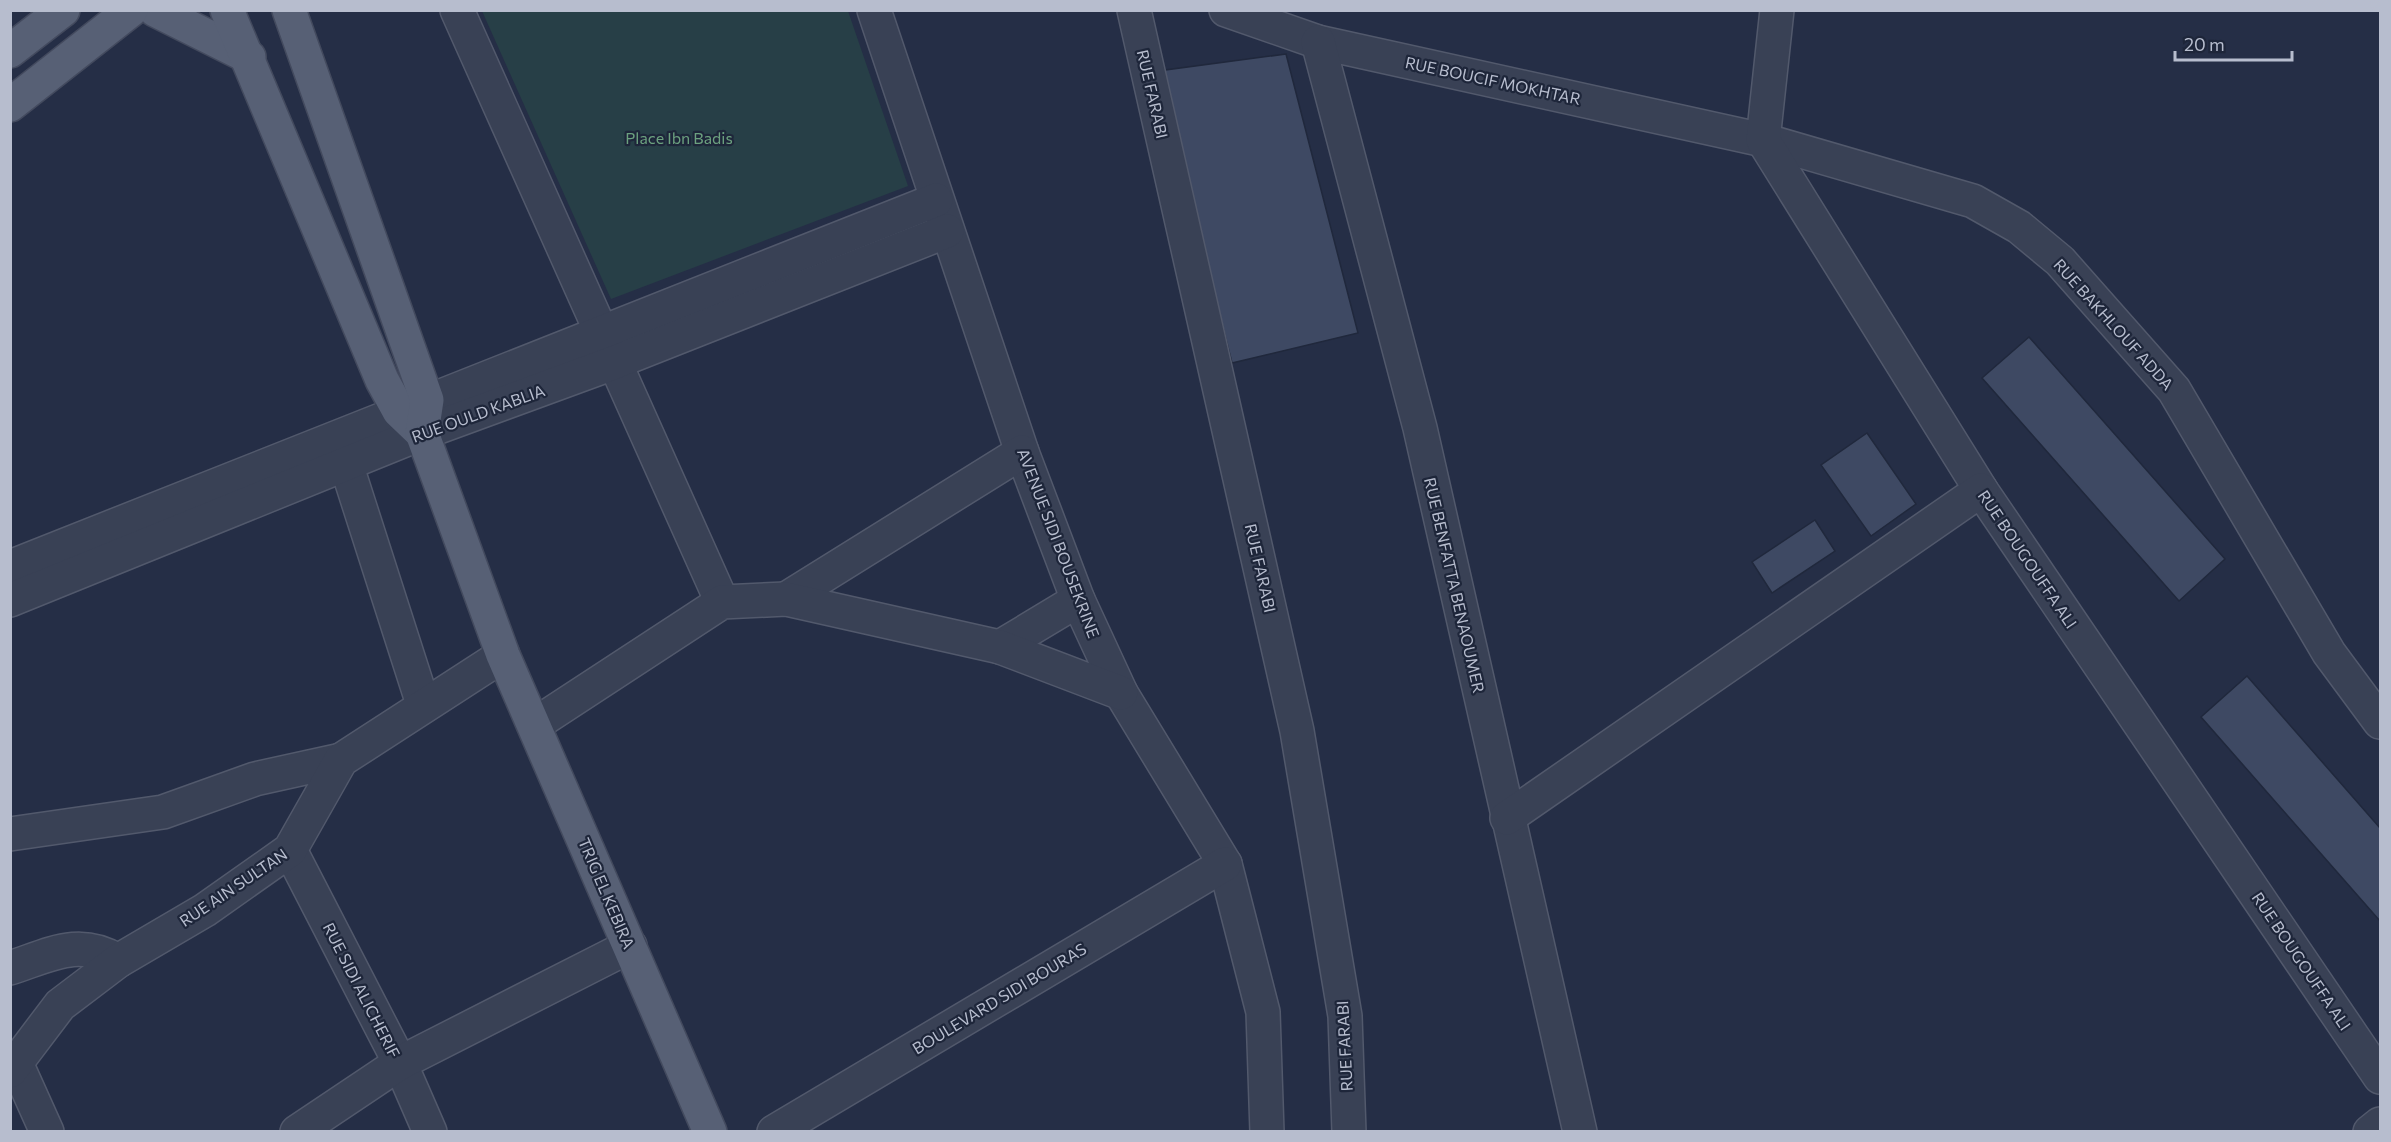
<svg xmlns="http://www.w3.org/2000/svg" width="2391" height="1142" font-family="Commissioner,sans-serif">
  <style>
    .green { fill: #273f47 }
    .building { fill: #3e4963; stroke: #20283c; stroke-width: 1.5 }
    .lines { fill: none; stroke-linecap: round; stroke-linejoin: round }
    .minor-casing { stroke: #52596c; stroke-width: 36 }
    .major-casing { stroke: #434a5e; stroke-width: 36 }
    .minor { stroke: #394155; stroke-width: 33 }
    .major { stroke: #576075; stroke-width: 33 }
    .labels { text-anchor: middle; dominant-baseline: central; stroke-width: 4.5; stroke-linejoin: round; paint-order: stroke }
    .street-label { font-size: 16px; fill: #b7bdce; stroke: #1e263a }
    .park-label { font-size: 16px; fill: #6ca17f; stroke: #1e263a }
  </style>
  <rect width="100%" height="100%" fill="#252e46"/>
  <!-- green -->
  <path class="green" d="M 482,11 L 848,11 L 908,186 L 611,299 Z"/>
  <!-- building -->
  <g class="building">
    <path d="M 1286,54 L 1358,333 L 1232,363 L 1158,71 Z"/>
    <path d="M 2029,337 L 2225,559 L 2179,601 L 1982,378 Z"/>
    <path d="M 1867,433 L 1916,504 L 1871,536 L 1821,465 Z"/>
    <path d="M 1815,520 L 1835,551 L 1772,593 L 1752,562 Z"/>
    <path d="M 2247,676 L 2380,828 L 2380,921 L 2201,717 Z"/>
  </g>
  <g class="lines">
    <!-- minor casing -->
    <g class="minor-casing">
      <g id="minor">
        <path d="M 457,10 L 722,602"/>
        <path d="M 874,10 L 1022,452 L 1078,600 L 1121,693 L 1225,864 L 1263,1012 L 1267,1132"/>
        <path d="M 1134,10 L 1297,731 L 1345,1016 L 1349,1132"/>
        <path d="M 1226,10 L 1318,42 L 1763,140 L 1973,201 L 2019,227 L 2060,261 L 2174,390 L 2329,653 L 2380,722"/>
        <path d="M 1777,10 L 1763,140 L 1981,490 L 2380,1077"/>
        <path d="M 1318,42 L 1420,428 L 1580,1132"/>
        <path d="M 346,464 L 423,704"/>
        <path d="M 10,567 L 936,200"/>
        <path d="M 786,599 L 1022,452"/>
        <path d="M 10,600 L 422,433 L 613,363 L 947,231"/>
        <path d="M 1000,647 L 1078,600"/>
        <path d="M 534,725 L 722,602 L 786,599 L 1000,647 L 1121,693"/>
        <path d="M 1507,818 L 1981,490"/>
        <path d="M 10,834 L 163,812 L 255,779 L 341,760"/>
        <path d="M 290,850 L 400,1063 L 430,1132"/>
        <path d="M 10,968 C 50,955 79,937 118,961"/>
        <path d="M 16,1063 L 47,1132"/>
        <path d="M 10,1071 L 60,1005 L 118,961 L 205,910 L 290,850 L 341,760 L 503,655"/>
        <path d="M 297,1132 L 400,1063 L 630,946"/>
        <path d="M 774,1132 L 1225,864"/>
        <path d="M 2370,1132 L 2380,1124"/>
      </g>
    </g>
    <!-- major casing -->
    <g class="major-casing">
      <g id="major">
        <path d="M 155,10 L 249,57"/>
        <path d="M 227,10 L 382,380 L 399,411 L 422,433"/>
        <path d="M 289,10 L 427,400 L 422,433 L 503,655 L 710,1132"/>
        <path d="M 10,51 L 63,10"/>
        <path d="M 10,105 L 131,10"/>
      </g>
    </g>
    <!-- minor -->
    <use href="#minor" class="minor"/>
    <!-- major -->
    <use href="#major" class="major"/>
  </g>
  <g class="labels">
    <!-- street labels -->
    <g class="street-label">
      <text transform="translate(1493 80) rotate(12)">RUE BOUCIF MOKHTAR</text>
      <text transform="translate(1153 94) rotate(77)">RUE FARABI</text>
      <text transform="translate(2114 324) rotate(48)">RUE BAKHLOUF ADDA</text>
      <text transform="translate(478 413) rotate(-20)">RUE OULD KABLIA</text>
      <text transform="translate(1059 543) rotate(69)">AVENUE SIDI BOUSEKRINE</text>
      <text transform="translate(2028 559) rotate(56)">RUE BOUGOUFFA ALI</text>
      <text transform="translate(1261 568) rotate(77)">RUE FARABI</text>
      <text transform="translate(1455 585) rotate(77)">RUE BENFATTA BENAOUMER</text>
      <text transform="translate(233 887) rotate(-34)">RUE AIN SULTAN</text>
      <text transform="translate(607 893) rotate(67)">TRIG EL KEBIRA</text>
      <text transform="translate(2302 961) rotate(56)">RUE BOUGOUFFA ALI</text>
      <text transform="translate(362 990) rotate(63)">RUE SIDI ALICHERIF</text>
      <text transform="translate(999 998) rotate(-31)">BOULEVARD SIDI BOURAS</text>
      <text transform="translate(1344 1046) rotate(-93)">RUE FARABI</text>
    </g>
    <!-- park labels -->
    <g class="park-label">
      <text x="679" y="137">Place Ibn Badis</text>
    </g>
  </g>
  <!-- border -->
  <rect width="2391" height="1142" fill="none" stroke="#b7bdce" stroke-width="24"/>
  <!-- scale -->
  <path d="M2175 51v9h117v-9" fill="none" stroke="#b7bdce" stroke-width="3"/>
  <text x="2184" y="51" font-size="18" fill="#b7bdce" stroke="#1e263a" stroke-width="4.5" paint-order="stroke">20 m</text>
</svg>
